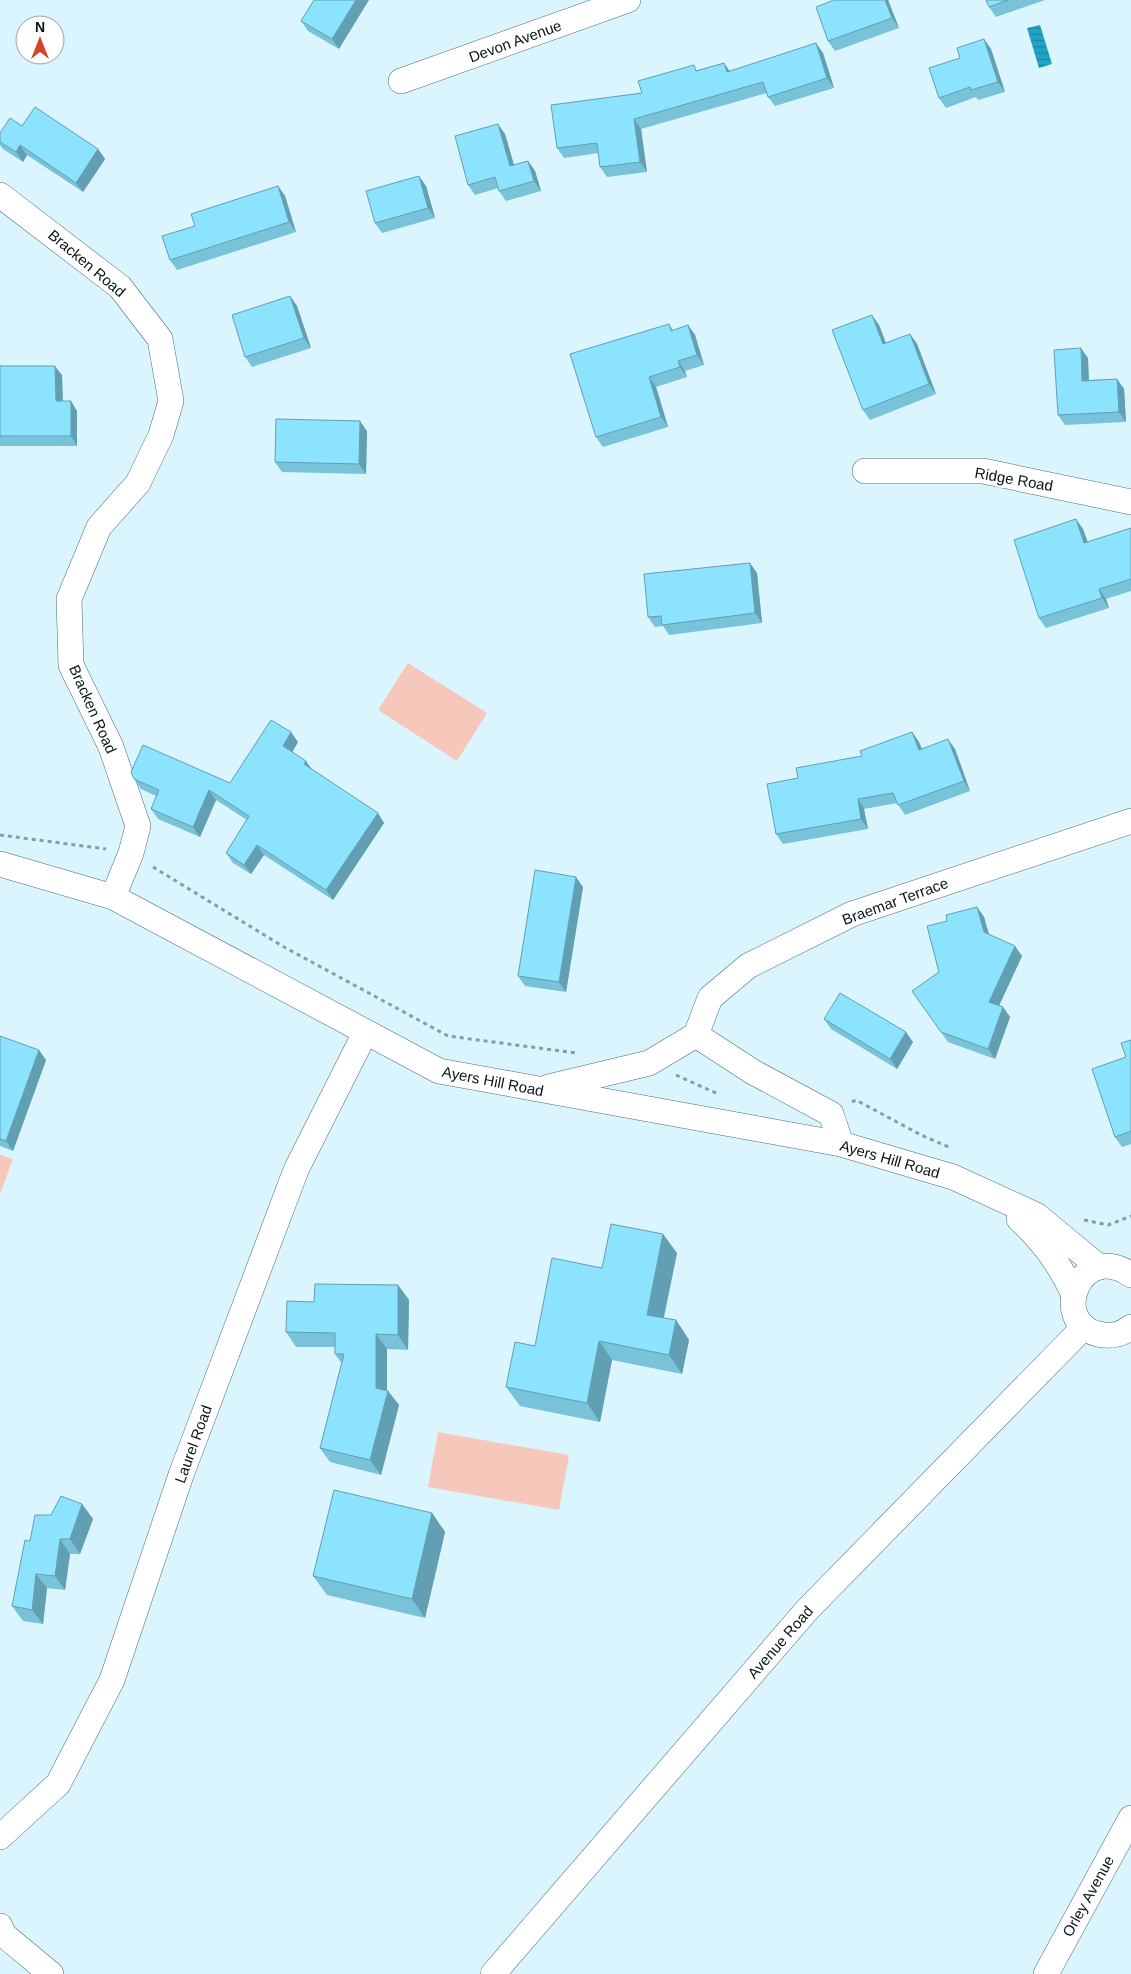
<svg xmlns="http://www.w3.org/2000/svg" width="1131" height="1974" font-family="Arial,sans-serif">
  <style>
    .pitch { fill: #f6c8bc }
    .water { fill: url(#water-rules) }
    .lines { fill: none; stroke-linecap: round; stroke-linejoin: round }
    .minor-casing { stroke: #4c6a74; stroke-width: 26 }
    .path { stroke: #899ea4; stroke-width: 3; stroke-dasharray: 4 4; stroke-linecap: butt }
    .minor { stroke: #fff; stroke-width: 25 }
    .wall { fill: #78c3da }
    .shaded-wall { fill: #629fb2 }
    .building { fill: #8ce3fe; stroke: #629fb2 }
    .labels { text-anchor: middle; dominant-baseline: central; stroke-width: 5; stroke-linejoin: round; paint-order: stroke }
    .street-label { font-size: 15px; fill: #091518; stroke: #fff }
  </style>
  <defs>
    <pattern id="water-rules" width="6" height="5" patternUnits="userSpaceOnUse" patternTransform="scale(1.25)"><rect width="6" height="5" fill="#1fa4c5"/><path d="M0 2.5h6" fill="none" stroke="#19849f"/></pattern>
  </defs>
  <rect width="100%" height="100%" fill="#daf5fd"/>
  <!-- pitch -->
  <g class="pitch">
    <path d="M 408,663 L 487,713 L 457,761 L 378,710 Z"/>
    <path d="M 0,1155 L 13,1159 L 0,1194 Z"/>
    <path d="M 438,1432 L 569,1455 L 559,1510 L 428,1487 Z"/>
  </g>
  <!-- water -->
  <path class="water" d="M 1040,25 L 1052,64 L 1039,68 L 1027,28 Z"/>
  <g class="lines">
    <!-- minor casing -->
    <g class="minor-casing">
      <g id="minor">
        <path d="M 401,81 L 628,0"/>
        <path d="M 0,195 L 120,287 L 160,339 L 171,401 L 161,435 L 138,483 L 99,527 L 69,599 L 71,665 L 111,747 L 138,826 L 131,853 L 113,897"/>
        <path d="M 865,471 L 983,471 L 1131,502"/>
        <path d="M 0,864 L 113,897 L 439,1071 L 841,1144 L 953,1177 L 1036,1215 L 1099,1267"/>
        <path d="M 549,1087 L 649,1063 L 696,1035"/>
        <path d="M 841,1144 L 831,1114 L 753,1072 L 696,1035 L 710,998 L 748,966 L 852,914 L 1131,821"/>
        <path d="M 1019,1219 C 1043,1241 1060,1264 1073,1293"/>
        <path d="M 1131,1275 C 1081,1239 1048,1322 1098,1334 C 1111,1337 1121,1335 1131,1327"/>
        <path d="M 0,1837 L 58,1784 L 112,1680 L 181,1475 L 296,1170 L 365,1033"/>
        <path d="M 0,1926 L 4,1935 L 51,1974"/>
        <path d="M 493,1974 L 807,1610 L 1084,1327"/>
        <path d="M 1046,1974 L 1131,1818"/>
      </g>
    </g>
    <!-- path -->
    <g class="path">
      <path d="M 0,835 L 106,849"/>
      <path d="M 153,867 L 284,947 L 448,1036 L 576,1053"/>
      <path d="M 676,1075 L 718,1094"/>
      <path d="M 852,1102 L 856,1100 L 921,1135 L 951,1148"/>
      <path d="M 1084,1220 L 1108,1225 L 1131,1216"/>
    </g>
    <!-- minor -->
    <use href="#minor" class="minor"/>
  </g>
  <!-- wall -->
  <g class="wall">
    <path d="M 314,0 L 339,49 L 308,31 L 301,21 Z"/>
    <path d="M 834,0 L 888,0 L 899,28 L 835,51 L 828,41 Z"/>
    <path d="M 986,0 L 1045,0 L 996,17 L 989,7 Z"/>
    <path d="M 984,39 L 991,49 L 1005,92 L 978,100 L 976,97 L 946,108 L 939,98 L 960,58 Z"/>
    <path d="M 823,53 L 834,88 L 775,106 L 768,97 L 767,93 L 641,129 L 647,172 L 607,177 L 600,167 L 599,153 L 564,158 L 557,148 L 642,93 L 698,70 L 724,63 L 729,71 Z"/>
    <path d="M 22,126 L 98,149 L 105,159 L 83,192 L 27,155 L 23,162 L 3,149 L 0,145 L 0,133 Z"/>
    <path d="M 505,134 L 514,165 L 528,161 L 535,171 L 541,191 L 506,201 L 499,191 L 498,188 L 475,195 L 468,185 Z"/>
    <path d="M 278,186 L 285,196 L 296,232 L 177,270 L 170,260 Z"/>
    <path d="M 426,186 L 435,218 L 382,233 L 375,223 Z"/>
    <path d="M 290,296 L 297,306 L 311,348 L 252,367 L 245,357 Z"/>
    <path d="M 669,324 L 673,330 L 688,325 L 695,335 L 704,365 L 685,371 L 687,377 L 656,387 L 668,427 L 603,447 L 596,437 Z"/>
    <path d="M 879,325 L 886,343 L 910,334 L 917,344 L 936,394 L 870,420 L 863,410 Z"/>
    <path d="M 1088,358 L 1089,380 L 1117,379 L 1124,389 L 1126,422 L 1065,425 L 1058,415 Z"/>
    <path d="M 0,366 L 62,375 L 63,401 L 77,411 L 77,446 L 0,446 Z"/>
    <path d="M 367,431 L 366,474 L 282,472 L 275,462 Z"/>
    <path d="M 1131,528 L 1131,591 L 1106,599 L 1109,608 L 1046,628 L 1039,618 L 1083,529 L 1088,542 Z"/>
    <path d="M 757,573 L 762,623 L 669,635 L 663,626 L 655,627 L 648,617 Z"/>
    <path d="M 912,732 L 919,742 L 922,749 L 955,749 L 970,791 L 905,815 L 897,803 L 864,809 L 868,829 L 783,844 L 776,834 L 798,778 L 862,756 Z"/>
    <path d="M 298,742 L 292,752 L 312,770 L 384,823 L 333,900 L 264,855 L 251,874 L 233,863 L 226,853 L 247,820 L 216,800 L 200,837 L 158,819 L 151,809 L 156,796 L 141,789 L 134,779 L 230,783 Z"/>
    <path d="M 583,887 L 566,992 L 525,986 L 518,976 Z"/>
    <path d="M 977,907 L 984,917 L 989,934 L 1022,956 L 999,1006 L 1003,1007 L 1010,1017 L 995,1059 L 948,1042 L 912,991 L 939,972 L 947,921 Z"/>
    <path d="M 824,1019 L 913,1042 L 897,1069 L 831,1029 Z"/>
    <path d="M 0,1036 L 46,1060 L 13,1151 L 0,1146 Z"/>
    <path d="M 1131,1040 L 1131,1144 L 1122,1147 L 1115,1137 L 1126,1057 Z"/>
    <path d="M 677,1253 L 664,1318 L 676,1320 L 689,1340 L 682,1374 L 612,1360 L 600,1422 L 520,1406 L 506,1387 L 602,1268 Z"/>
    <path d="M 398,1285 L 409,1300 L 408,1350 L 387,1349 L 387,1390 L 388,1391 L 399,1405 L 381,1475 L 330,1462 L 320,1448 L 342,1364 L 335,1354 L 335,1347 L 296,1347 L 286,1332 L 314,1302 Z"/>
    <path d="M 82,1504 L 93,1519 L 80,1554 L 70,1554 L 65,1590 L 47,1588 L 43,1624 L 23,1621 L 12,1606 L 30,1541 L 51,1515 Z"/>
    <path d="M 432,1513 L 445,1532 L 425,1618 L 327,1595 L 313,1576 Z"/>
  </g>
  <!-- shaded-wall -->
  <g class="shaded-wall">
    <path d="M 356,0 L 369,0 L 339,49 L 332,39 Z"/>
    <path d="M 885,0 L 888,0 L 899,28 L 892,18 Z"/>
    <path d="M 984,39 L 991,49 L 1005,92 L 998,82 Z"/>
    <path d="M 816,43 L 823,53 L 834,88 L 827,78 Z"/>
    <path d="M 724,63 L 731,73 L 727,72 Z"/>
    <path d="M 634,119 L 641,129 L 647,172 L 640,162 Z"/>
    <path d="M 498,124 L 505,134 L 517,176 L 510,166 Z"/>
    <path d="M 20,145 L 27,155 L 23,162 L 16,152 Z"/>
    <path d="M 98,149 L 105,159 L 83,192 L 76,183 Z"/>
    <path d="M 528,161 L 535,171 L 541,191 L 534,181 Z"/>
    <path d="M 419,176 L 426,186 L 435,218 L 428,208 Z"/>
    <path d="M 278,186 L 285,196 L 296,232 L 289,222 Z"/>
    <path d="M 290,296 L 297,306 L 311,348 L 304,338 Z"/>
    <path d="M 872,315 L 879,325 L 890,354 L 883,344 Z"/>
    <path d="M 688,325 L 695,335 L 704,365 L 697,355 Z"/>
    <path d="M 910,334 L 917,344 L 936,394 L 929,384 Z"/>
    <path d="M 1081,348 L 1088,358 L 1089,391 L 1082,381 Z"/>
    <path d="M 678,361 L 685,371 L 687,377 L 680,367 Z"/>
    <path d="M 55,366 L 62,375 L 63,411 L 56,401 Z"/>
    <path d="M 649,377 L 656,387 L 668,427 L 661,417 Z"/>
    <path d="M 1117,379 L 1124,389 L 1126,422 L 1119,412 Z"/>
    <path d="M 71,401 L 77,411 L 77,446 L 71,436 Z"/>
    <path d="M 360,421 L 367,431 L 366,474 L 359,464 Z"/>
    <path d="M 1076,519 L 1083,529 L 1091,553 L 1084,543 Z"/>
    <path d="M 750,563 L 757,573 L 762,623 L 755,613 Z"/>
    <path d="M 1099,589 L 1106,599 L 1109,608 L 1102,598 Z"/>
    <path d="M 291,732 L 298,742 L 290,756 L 283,746 Z"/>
    <path d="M 912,732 L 919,742 L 926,760 L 919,750 Z"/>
    <path d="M 948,739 L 955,749 L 970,791 L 964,781 Z"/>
    <path d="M 306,761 L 313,771 L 304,764 Z"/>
    <path d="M 209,790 L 216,800 L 200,837 L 193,827 Z"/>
    <path d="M 858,799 L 864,809 L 868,829 L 861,819 Z"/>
    <path d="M 378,813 L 384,823 L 333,900 L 326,890 Z"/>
    <path d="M 257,845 L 264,855 L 251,874 L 244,865 Z"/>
    <path d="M 576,877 L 583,887 L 566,992 L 559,982 Z"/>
    <path d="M 977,907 L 984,917 L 991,942 L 984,932 Z"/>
    <path d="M 1015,946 L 1022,956 L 996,1012 L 989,1002 Z"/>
    <path d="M 1003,1007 L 1010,1017 L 995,1059 L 988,1049 Z"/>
    <path d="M 906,1032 L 913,1042 L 897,1069 L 890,1059 Z"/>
    <path d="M 39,1050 L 46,1060 L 13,1151 L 6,1141 Z"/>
    <path d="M 663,1234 L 677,1253 L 660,1334 L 647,1315 Z"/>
    <path d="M 398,1285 L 409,1300 L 408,1350 L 398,1335 Z"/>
    <path d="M 676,1320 L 689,1340 L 682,1374 L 669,1355 Z"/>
    <path d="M 376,1334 L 387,1349 L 387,1398 L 388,1391 L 399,1405 L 381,1475 L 370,1460 L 376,1388 Z"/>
    <path d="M 599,1341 L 612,1360 L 600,1422 L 587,1403 Z"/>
    <path d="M 82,1504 L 93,1519 L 80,1554 L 70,1539 Z"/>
    <path d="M 432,1513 L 445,1532 L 425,1618 L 412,1599 Z"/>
    <path d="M 60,1539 L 70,1554 L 65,1590 L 55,1576 Z"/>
    <path d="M 36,1574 L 47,1588 L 43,1624 L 32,1610 Z"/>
  </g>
  <!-- building -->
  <g class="building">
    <path d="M 314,0 L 356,0 L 332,39 L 301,21 Z"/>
    <path d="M 834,0 L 885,0 L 892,18 L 828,41 L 816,7 Z"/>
    <path d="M 986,0 L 1008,0 L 989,7 Z"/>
    <path d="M 984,39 L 998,82 L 971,90 L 970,87 L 939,98 L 929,68 L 960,58 L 957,48 Z"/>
    <path d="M 816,43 L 827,78 L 768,97 L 763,82 L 634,119 L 640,162 L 600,167 L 597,143 L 557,148 L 551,105 L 642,93 L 638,81 L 694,65 L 696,71 L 724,63 L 727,72 Z"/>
    <path d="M 35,107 L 98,149 L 76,183 L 20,145 L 16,152 L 0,142 L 0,133 L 10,118 L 22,126 Z"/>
    <path d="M 498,124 L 510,166 L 528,161 L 534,181 L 499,191 L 495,177 L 468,185 L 455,136 Z"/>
    <path d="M 419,176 L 428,208 L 375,223 L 366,191 Z"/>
    <path d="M 278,186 L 289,222 L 170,260 L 162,236 L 195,226 L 191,214 Z"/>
    <path d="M 290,296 L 304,338 L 245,357 L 232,315 Z"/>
    <path d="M 872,315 L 883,344 L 910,334 L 929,384 L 863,410 L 832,330 Z"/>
    <path d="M 669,324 L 671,331 L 688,325 L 697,355 L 678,361 L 680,367 L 649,377 L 661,417 L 596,437 L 570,354 Z"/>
    <path d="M 1081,348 L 1082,381 L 1117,379 L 1119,412 L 1058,415 L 1054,350 Z"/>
    <path d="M 0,366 L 55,366 L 56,401 L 71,401 L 71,436 L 0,436 Z"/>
    <path d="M 276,419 L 360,421 L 359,464 L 275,462 Z"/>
    <path d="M 1076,519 L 1084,543 L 1131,528 L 1131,579 L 1099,589 L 1102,598 L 1039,618 L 1014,540 Z"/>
    <path d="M 750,563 L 755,613 L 662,625 L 661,616 L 648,617 L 644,574 Z"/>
    <path d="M 271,720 L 291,732 L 283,746 L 306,761 L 304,764 L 378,813 L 326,890 L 257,845 L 244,865 L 226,853 L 249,816 L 209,790 L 193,827 L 151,809 L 159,790 L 134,779 L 131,772 L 143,745 L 230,783 Z"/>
    <path d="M 912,732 L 919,750 L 948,739 L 964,781 L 898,805 L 893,793 L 858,799 L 861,819 L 776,834 L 767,784 L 798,778 L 796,768 L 862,756 L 860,751 Z"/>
    <path d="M 535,870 L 576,877 L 559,982 L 518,976 Z"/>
    <path d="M 977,907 L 984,932 L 1015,946 L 989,1002 L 1003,1007 L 988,1049 L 941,1032 L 912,991 L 939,972 L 927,926 L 947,921 L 946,915 Z"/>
    <path d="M 840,993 L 906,1032 L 890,1059 L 824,1019 Z"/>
    <path d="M 0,1036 L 39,1050 L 6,1141 L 0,1139 Z"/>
    <path d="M 1131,1040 L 1131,1131 L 1115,1137 L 1092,1069 L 1126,1057 L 1121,1043 Z"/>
    <path d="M 611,1224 L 663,1234 L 647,1315 L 676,1320 L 669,1355 L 599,1341 L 587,1403 L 506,1387 L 515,1342 L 535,1346 L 552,1258 L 602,1268 Z"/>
    <path d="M 315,1284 L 398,1285 L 398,1335 L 376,1334 L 376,1388 L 388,1391 L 370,1460 L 320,1448 L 344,1354 L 335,1354 L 335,1333 L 286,1332 L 287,1301 L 314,1302 Z"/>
    <path d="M 334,1490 L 432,1513 L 412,1599 L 313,1576 Z"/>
    <path d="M 61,1496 L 82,1504 L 70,1539 L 60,1539 L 55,1576 L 36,1574 L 32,1610 L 12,1606 L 25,1540 L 30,1541 L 35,1515 L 51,1515 Z"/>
  </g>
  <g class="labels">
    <!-- street labels -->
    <g class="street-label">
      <text transform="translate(515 41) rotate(-20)">Devon Avenue</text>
      <text transform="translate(87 263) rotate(40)">Bracken Road</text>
      <text transform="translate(1014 479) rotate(10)">Ridge Road</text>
      <text transform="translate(93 709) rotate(66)">Bracken Road</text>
      <text transform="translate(895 901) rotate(-20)">Braemar Terrace</text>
      <text transform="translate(493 1081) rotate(11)">Ayers Hill Road</text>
      <text transform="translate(890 1159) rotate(16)">Ayers Hill Road</text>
      <text transform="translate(193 1444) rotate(-70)">Laurel Road</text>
      <text transform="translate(780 1642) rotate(-49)">Avenue Road</text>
      <text transform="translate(1088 1896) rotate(-61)">Orley Avenue</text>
    </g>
  </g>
  <!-- north arrow -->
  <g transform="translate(40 40)"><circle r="24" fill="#ffffff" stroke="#9da1a3"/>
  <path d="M0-4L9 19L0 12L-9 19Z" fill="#d14725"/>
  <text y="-8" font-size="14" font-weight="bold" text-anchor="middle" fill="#091518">N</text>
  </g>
</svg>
